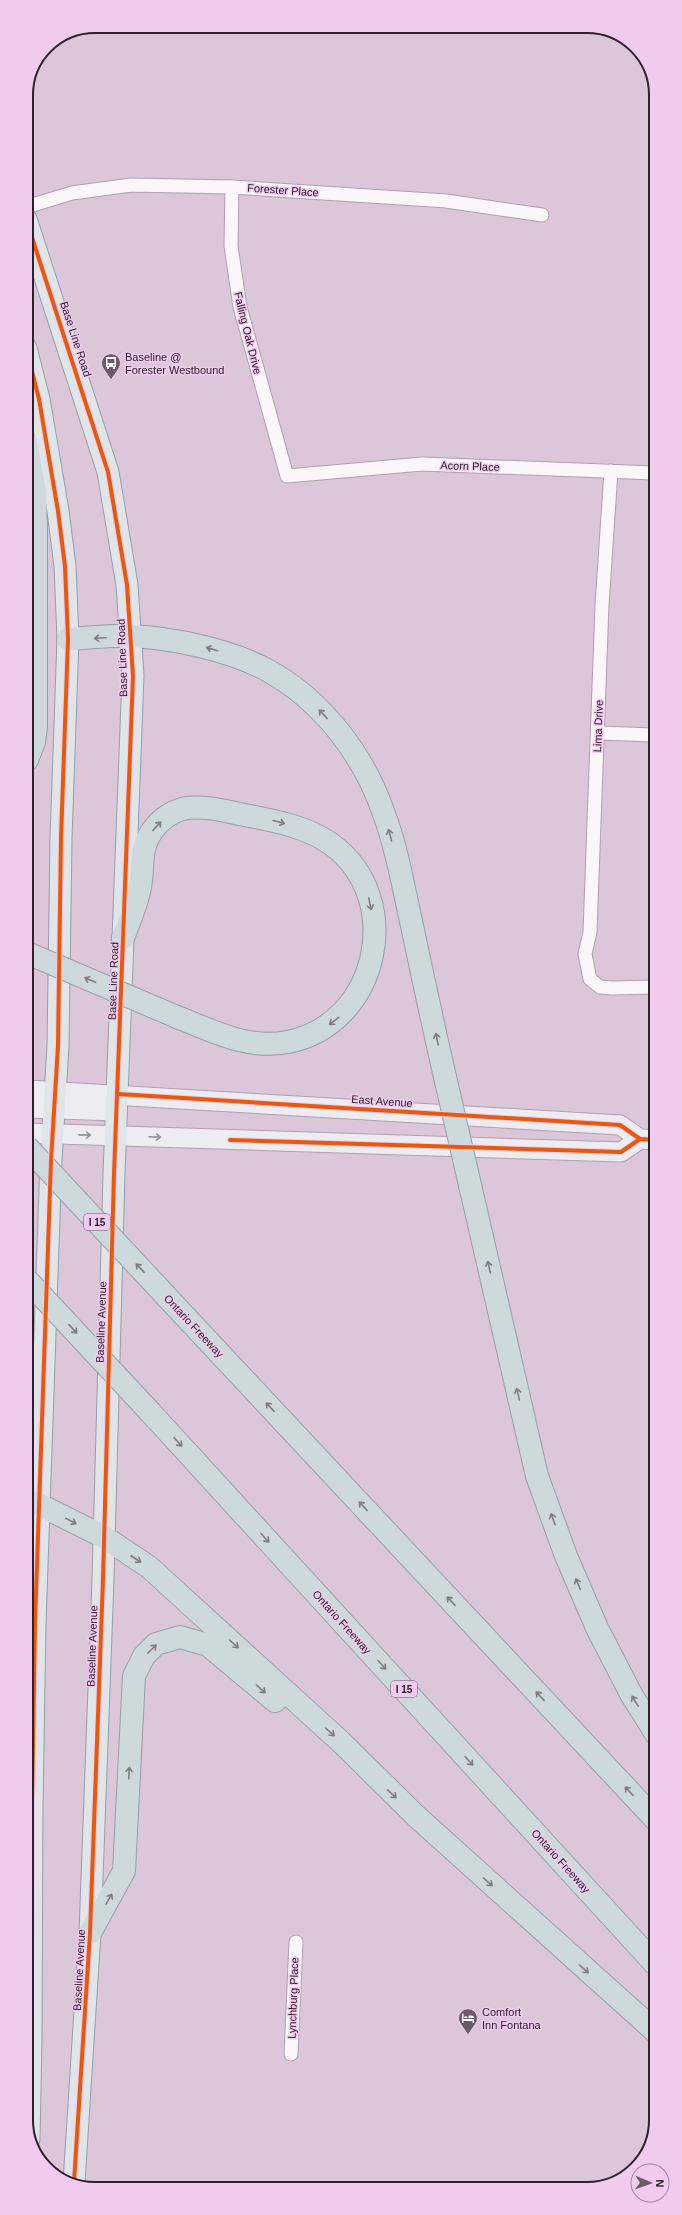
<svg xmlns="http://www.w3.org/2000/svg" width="682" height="2215" font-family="Helvetica,sans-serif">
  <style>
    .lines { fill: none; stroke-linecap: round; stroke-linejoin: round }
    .street-casing { stroke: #b1a0af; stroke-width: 15 }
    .secondary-casing { stroke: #b1a0af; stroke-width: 21 }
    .primary-casing { stroke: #999da8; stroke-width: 23 }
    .highway-casing { stroke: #999da8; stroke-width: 24 }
    .street { stroke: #faf6f9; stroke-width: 13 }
    .secondary { stroke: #ededf1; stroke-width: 19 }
    .primary { stroke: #dfe5e8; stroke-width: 21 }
    .highway { stroke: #ced9dd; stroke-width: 22 }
    .highway-bridge-casing { stroke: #999da8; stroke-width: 24; stroke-linecap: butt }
    .highway-bridge { stroke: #ced9dd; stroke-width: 22 }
    .cycleway-casing { stroke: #f1cbed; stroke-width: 6 }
    .cycleway { stroke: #e8590c; stroke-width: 4 }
    .oneway { stroke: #7e7c84 }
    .oneway2 { stroke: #979198 }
    .labels { text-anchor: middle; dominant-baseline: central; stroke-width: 3; stroke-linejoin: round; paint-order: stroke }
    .shield { fill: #f1cbed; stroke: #685366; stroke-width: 1 }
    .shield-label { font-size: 10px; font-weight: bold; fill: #2e202c }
    .street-label { font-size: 11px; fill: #2e202c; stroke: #f1cbed }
    .poi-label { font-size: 11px; fill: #2e202c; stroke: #f1cbed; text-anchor: start }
    .rim { fill: none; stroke: #2e202c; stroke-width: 2 }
  </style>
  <rect width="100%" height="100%" fill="#dcc6d9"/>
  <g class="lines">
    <!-- street casing -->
    <g class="street-casing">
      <g id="street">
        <path d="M 232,187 L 231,246 L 240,307 L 287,476 L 422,464 L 654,473"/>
        <path d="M 26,207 L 72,193 L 131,185 L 232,187 L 446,201 L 542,215"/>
        <path d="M 611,471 L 602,605 L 590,932 L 585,954 L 590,979 L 600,987 L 612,988 L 655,987"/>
        <path d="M 598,733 L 654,735"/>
        <path d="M 291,2054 L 296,1942"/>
      </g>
    </g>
    <!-- secondary casing -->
    <g class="secondary-casing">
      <g id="secondary">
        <path d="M 27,1090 L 620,1125 L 640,1139 L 655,1140"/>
        <path d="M 27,1108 L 117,1111"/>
        <path d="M 27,1133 L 621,1152 L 640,1139"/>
      </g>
    </g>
    <!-- primary casing -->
    <g class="primary-casing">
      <g id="primary">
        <path d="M 26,219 L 108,472 L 127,585 L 133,676 L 114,1174 L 103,1579 L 90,1933 L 74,2182"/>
        <path d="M 26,348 L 39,399 L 58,511 L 65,566 L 68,639 L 61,838 L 58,1046 L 51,1160 L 35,1623 L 32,1805 L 31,2039 L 29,2139"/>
      </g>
    </g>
    <!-- highway casing -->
    <g class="highway-casing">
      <g id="highway">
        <path d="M 26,442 L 35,493 L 36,530 L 36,727 L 34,742 L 27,760"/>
        <path d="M 68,639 C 89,638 111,635 131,636 C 173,638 230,650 267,670 C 322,700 364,755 384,814 C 397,848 403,886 411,921 C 422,973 433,1025 445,1077"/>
        <path d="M 123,938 C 129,922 137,904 140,887 C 144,867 139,849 152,831 C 175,800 202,806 235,813 C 267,820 303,824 331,844 C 406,898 379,1024 288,1042 C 248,1050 213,1031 177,1017"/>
        <path d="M 470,1185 L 537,1476 L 566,1556 L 597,1628 L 631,1694 L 656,1734"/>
        <path d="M 166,1296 L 656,1820"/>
        <path d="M 151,1413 L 656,1965"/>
        <path d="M 28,1501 L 38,1504 L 104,1537 L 149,1567 L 342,1743 L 416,1816 L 656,2032"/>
        <path d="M 90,1933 L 124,1871 L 134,1676 L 144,1656 L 156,1644 L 180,1637 L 208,1645 L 275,1701"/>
      </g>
    </g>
    <!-- street -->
    <use href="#street" class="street"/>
    <!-- secondary -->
    <use href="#secondary" class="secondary"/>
    <!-- primary -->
    <use href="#primary" class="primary"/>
    <!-- highway -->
    <use href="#highway" class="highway"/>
    <!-- highway-bridge casing -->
    <g class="highway-bridge-casing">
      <g id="highway-bridge">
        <path d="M 27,953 L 177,1017"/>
        <path d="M 445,1077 L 470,1185"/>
        <path d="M 27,1147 L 166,1296"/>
        <path d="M 27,1280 L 151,1413"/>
      </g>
    </g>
    <!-- highway-bridge -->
    <use href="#highway-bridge" class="highway-bridge"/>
    <!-- cycleway casing -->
    <g class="cycleway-casing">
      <g id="cycleway">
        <path d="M 26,219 L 108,472 L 127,585 L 133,676 L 114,1174 L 103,1579 L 90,1933 L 74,2182"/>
        <path d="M 26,348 L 39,399 L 58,511 L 65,566 L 68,639 L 61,838 L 58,1046 L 51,1160 L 35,1623 L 32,1805 L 31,2039 L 29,2139"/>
        <path d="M 118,1094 L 620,1125 L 640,1139 L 655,1140"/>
        <path d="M 230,1140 L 621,1152 L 640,1139"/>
      </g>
    </g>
    <!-- cycleway -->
    <use href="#cycleway" class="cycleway"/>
  </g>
  <!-- one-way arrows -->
  <defs><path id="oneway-shaft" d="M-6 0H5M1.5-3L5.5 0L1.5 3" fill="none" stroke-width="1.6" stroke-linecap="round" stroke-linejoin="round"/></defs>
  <g class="oneway">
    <use href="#oneway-shaft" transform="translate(100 638) rotate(177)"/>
    <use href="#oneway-shaft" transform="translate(212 649) rotate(-164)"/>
    <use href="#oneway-shaft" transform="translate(323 714) rotate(-133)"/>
    <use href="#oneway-shaft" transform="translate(279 822) rotate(15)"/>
    <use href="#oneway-shaft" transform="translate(157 826) rotate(-47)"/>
    <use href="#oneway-shaft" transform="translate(390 835) rotate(-104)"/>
    <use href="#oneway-shaft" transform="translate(370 904) rotate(78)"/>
    <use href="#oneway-shaft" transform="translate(90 980) rotate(-157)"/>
    <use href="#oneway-shaft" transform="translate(334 1021) rotate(142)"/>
    <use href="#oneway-shaft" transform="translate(437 1039) rotate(-102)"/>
    <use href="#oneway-shaft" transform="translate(489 1267) rotate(-103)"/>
    <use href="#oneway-shaft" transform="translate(140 1268) rotate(-133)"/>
    <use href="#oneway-shaft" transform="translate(73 1329) rotate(47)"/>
    <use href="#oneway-shaft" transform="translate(518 1394) rotate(-103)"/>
    <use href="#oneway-shaft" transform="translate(270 1407) rotate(-133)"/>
    <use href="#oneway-shaft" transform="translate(178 1442) rotate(48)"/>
    <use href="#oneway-shaft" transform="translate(363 1506) rotate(-133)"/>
    <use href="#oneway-shaft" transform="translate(553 1519) rotate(-110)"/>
    <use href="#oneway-shaft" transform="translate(71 1521) rotate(27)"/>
    <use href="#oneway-shaft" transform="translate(265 1538) rotate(48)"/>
    <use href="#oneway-shaft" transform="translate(136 1559) rotate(33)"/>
    <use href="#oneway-shaft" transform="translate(578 1584) rotate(-113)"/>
    <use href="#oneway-shaft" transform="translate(451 1601) rotate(-133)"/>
    <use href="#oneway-shaft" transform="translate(234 1644) rotate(42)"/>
    <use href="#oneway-shaft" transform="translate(152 1649) rotate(-45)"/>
    <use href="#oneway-shaft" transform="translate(382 1665) rotate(48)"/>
    <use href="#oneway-shaft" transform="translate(261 1689) rotate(41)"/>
    <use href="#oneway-shaft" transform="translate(540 1696) rotate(-133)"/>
    <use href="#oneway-shaft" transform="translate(635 1701) rotate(-122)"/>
    <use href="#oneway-shaft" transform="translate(330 1732) rotate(42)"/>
    <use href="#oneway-shaft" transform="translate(469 1761) rotate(48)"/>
    <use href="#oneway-shaft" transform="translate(129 1773) rotate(-87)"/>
    <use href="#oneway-shaft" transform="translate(629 1791) rotate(-133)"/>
    <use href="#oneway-shaft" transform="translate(392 1794) rotate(44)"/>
    <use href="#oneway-shaft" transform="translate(488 1882) rotate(42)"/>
    <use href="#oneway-shaft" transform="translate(109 1899) rotate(-60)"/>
    <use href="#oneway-shaft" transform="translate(584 1969) rotate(42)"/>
  </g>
  <g class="oneway2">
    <use href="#oneway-shaft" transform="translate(85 1135) rotate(1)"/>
    <use href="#oneway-shaft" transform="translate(155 1137) rotate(2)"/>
  </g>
  <!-- icons -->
  <defs>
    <g id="bus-pin" transform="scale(1)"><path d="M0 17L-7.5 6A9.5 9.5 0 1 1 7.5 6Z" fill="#6b5a69" stroke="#f1cbed"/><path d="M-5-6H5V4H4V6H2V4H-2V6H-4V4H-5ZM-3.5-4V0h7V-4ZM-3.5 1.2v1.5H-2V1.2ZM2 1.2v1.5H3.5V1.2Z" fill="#fff"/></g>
    <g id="hotel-pin" transform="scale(1)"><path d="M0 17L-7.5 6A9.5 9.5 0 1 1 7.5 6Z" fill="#6b5a69" stroke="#f1cbed"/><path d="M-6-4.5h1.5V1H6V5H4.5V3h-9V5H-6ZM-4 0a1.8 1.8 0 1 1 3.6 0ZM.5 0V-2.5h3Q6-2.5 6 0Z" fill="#fff"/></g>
  </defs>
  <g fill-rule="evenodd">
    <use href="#bus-pin" x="111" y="363"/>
    <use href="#hotel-pin" x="468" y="2018"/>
  </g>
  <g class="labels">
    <!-- shield labels -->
    <g class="shield">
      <rect x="84" y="1214" width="26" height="16" rx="3"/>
      <rect x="391" y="1681" width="26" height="16" rx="3"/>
    </g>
    <g class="shield-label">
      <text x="97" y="1222">I 15</text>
      <text x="404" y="1689">I 15</text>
    </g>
    <!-- street labels -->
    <g class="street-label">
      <text transform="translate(283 190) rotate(4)">Forester Place</text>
      <text transform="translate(248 333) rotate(76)">Falling Oak Drive</text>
      <text transform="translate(76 339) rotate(72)">Base Line Road</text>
      <text transform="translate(470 466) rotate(2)">Acorn Place</text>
      <text transform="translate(122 658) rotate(-92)">Base Line Road</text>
      <text transform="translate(598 726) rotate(-88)">Lima Drive</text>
      <text transform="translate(113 981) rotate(-88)">Base Line Road</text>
      <text transform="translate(382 1101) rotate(4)">East Avenue</text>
      <text transform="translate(101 1322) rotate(-88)">Baseline Avenue</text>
      <text transform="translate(194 1326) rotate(47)">Ontario Freeway</text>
      <text transform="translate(342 1622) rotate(48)">Ontario Freeway</text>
      <text transform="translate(92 1646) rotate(-88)">Baseline Avenue</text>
      <text transform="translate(561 1861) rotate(48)">Ontario Freeway</text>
      <text transform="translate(79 1970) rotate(-87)">Baseline Avenue</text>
      <text transform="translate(293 1998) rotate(-88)">Lynchburg Place</text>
    </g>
    <!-- poi labels -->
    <g class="poi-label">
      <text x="125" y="357">Baseline @<tspan x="125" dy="13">Forester Westbound</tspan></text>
      <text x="482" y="2012">Comfort<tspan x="482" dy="13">Inn Fontana</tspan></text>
    </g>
  </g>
  <!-- crop -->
  <path d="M0 0H682V2215H0ZM95 33H587A62 62 0 0 1 649 95V2120A62 62 0 0 1 587 2182H95A62 62 0 0 1 33 2120V95A62 62 0 0 1 95 33Z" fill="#f1cbed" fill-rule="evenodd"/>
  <path class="rim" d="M95 33H587A62 62 0 0 1 649 95V2120A62 62 0 0 1 587 2182H95A62 62 0 0 1 33 2120V95A62 62 0 0 1 95 33Z"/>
  <!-- north arrow -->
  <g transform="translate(650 2183) rotate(92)"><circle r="19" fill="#f1cbed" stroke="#a387a0"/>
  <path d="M0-3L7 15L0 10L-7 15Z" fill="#6b5a69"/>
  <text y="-6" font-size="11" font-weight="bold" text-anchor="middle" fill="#2e202c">N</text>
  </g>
</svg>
